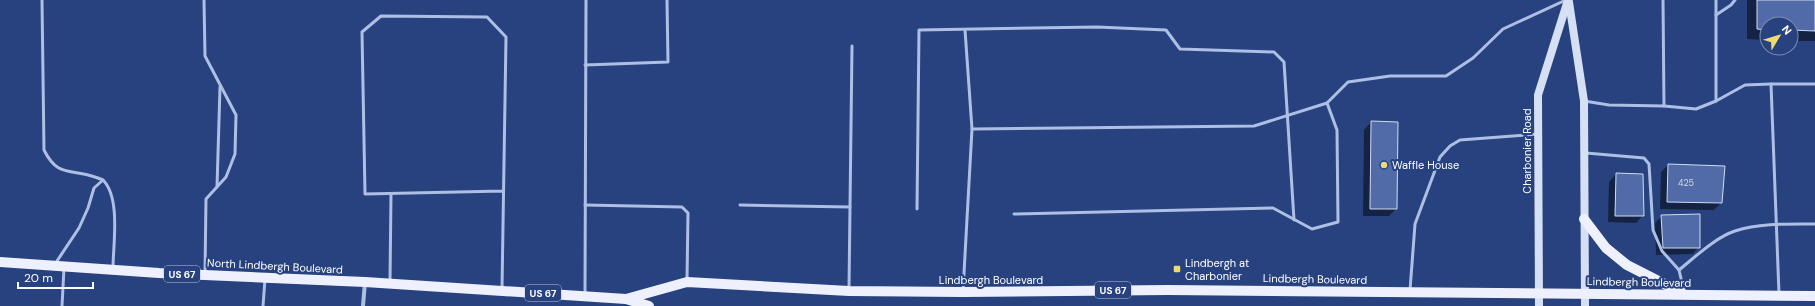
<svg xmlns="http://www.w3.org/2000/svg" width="1815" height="306" font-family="'DM Sans',sans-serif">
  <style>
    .shadow { fill: #0007 }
    .building { fill: #506ba7; stroke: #d0dcf4 }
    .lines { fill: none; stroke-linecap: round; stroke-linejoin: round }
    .service { stroke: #adbfe5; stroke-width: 3 }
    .minor { stroke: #adbfe5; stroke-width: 4 }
    .secondary { stroke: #d6e0f5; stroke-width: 8 }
    .primary { stroke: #eef1fd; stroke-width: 10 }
    .poi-dot { fill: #edda73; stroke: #27427e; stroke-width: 1.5 }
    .labels { text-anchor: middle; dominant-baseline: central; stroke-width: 4; stroke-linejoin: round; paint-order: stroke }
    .number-label { font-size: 9px; fill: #d3dae9 }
    .shield { fill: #27427e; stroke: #bec6d8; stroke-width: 1 }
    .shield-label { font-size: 10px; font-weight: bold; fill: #fff }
    .street-label { font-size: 11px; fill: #fff; stroke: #27427e }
    .poi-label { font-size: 11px; fill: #fff; stroke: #27427e; text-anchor: start }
  </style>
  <rect width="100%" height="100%" fill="#27427e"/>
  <!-- shadow -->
  <g class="shadow">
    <path d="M 1747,0 L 1815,0 L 1815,41 L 1791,41 L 1791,24 L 1767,24 L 1767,40 L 1747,39 Z"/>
    <path d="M 1371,122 L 1397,123 L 1396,209 L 1389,216 L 1363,216 L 1364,130 Z"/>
    <path d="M 1668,165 L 1724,167 L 1721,203 L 1714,210 L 1660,209 L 1661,172 Z"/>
    <path d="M 1616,174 L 1643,215 L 1636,223 L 1608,222 L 1609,182 Z"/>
    <path d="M 1662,216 L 1699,247 L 1692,254 L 1656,255 L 1655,223 Z"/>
  </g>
  <!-- building -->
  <g class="building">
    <path d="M 1757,0 L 1815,0 L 1815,31 L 1791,30 L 1791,24 L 1767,24 L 1767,30 L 1757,29 Z"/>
    <path d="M 1371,121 L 1398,122 L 1397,209 L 1370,209 Z"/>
    <path d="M 1668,164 L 1725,166 L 1722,203 L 1667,202 Z"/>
    <path d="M 1616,173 L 1643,174 L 1644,216 L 1615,216 Z"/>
    <path d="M 1700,214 L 1700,248 L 1663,248 L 1661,215 Z"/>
  </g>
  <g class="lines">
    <!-- service -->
    <g class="service">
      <path d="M 42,0 L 44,150 C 58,178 70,168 95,177 C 98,178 101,179 103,180 C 121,198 113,245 113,268"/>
      <path d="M 204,0 L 205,56 L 236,115 L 235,154 L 226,177 L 206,199 L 205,273"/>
      <path d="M 1716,15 L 1731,5 L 1735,0"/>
      <path d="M 585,65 L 668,62 L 667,0"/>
      <path d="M 1584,101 L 1609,105 L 1664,106 L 1663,0"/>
      <path d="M 1716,101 L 1716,0"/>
      <path d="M 1664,106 L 1696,109 L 1716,101 L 1745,85 L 1771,84"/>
      <path d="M 972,129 L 1254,126 L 1327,103 L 1348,82 L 1390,76 L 1446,76 L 1473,58 L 1503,29 L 1566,0"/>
      <path d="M 1586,153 L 1644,158 L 1649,164 L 1653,230 L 1662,251 L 1679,270 L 1684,291"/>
      <path d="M 217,187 L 220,87"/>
      <path d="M 585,205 L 682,207 L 688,213 L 687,280"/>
      <path d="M 740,205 L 850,207 L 852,46"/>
      <path d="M 917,209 L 919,30 L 1097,27 L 1166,30 L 1180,49 L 1274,52 L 1284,62 L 1294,220"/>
      <path d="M 1014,214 L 1273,208 L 1312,229 L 1338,222 L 1337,130 L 1327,103"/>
      <path d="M 55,264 L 79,228 L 88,208 L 94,188 L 103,180"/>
      <path d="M 1679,270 C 1695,257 1716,237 1735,231 C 1759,223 1789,224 1815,224"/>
      <path d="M 390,282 L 391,194"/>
      <path d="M 502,289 L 506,37 L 487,17 L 381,16 L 362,32 L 365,194 L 503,191"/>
      <path d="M 849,289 L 850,207"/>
      <path d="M 1410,290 L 1415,224 L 1440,157 L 1450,146 L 1460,140 L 1538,134"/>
      <path d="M 963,291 L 972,129 L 965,30"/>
      <path d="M 585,294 L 586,0"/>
      <path d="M 1779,294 L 1771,84 L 1815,84"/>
      <path d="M 62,306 L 64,268"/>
      <path d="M 263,306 L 265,279"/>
    </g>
    <!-- minor -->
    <path class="minor" d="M 363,306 L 365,282"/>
    <!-- secondary -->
    <g class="secondary">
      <path d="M 1569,2 L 1584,101 L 1585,306"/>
      <path d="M 1539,306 L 1538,95 L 1568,0"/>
    </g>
    <!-- primary -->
    <g class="primary">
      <path d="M 1584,219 L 1606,248 L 1627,265 L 1682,293"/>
      <path d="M 0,262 L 159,273 L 365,282 L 626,299 L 649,306"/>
      <path d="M 626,299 L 687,282 L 849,291 L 963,292 L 1168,290 L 1815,296"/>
    </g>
  </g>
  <!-- markers -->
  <g class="poi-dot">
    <circle cx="1384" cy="165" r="4"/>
    <rect x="1173" y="265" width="8" height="8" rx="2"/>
  </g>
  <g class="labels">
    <!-- number labels -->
    <g class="number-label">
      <text x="1686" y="183">425</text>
    </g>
    <!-- shield labels -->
    <g class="shield">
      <rect x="164" y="266" width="36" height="16" rx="3"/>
      <rect x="1095" y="282" width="36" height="16" rx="3"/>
      <rect x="525" y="285" width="36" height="16" rx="3"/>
    </g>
    <g class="shield-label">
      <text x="182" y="274">US 67</text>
      <text x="1113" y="290">US 67</text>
      <text x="543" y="293">US 67</text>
    </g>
    <!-- street labels -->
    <g class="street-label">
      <text transform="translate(1527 151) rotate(-90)">Charbonier Road</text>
      <text transform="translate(275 266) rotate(3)">North Lindbergh Boulevard</text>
      <text transform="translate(1315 279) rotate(1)">Lindbergh Boulevard</text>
      <text x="991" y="280">Lindbergh Boulevard</text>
      <text transform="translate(1639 282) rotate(1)">Lindbergh Boulevard</text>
    </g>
    <!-- poi labels -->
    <g class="poi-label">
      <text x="1392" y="165">Waffle House</text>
      <text x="1185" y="263">Lindbergh at<tspan x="1185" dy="13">Charbonier</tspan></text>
    </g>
  </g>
  <!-- north arrow -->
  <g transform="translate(1779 36) rotate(52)"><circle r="19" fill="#27427e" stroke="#7d8eb2"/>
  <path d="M0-3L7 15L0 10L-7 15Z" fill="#edda73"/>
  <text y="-6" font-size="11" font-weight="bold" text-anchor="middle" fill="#ffffff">N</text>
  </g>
  <!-- scale -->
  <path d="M18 282v6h75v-6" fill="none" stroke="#ffffff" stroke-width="2"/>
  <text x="24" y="282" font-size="12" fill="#ffffff" stroke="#27427e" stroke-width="3" paint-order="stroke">20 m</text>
</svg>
